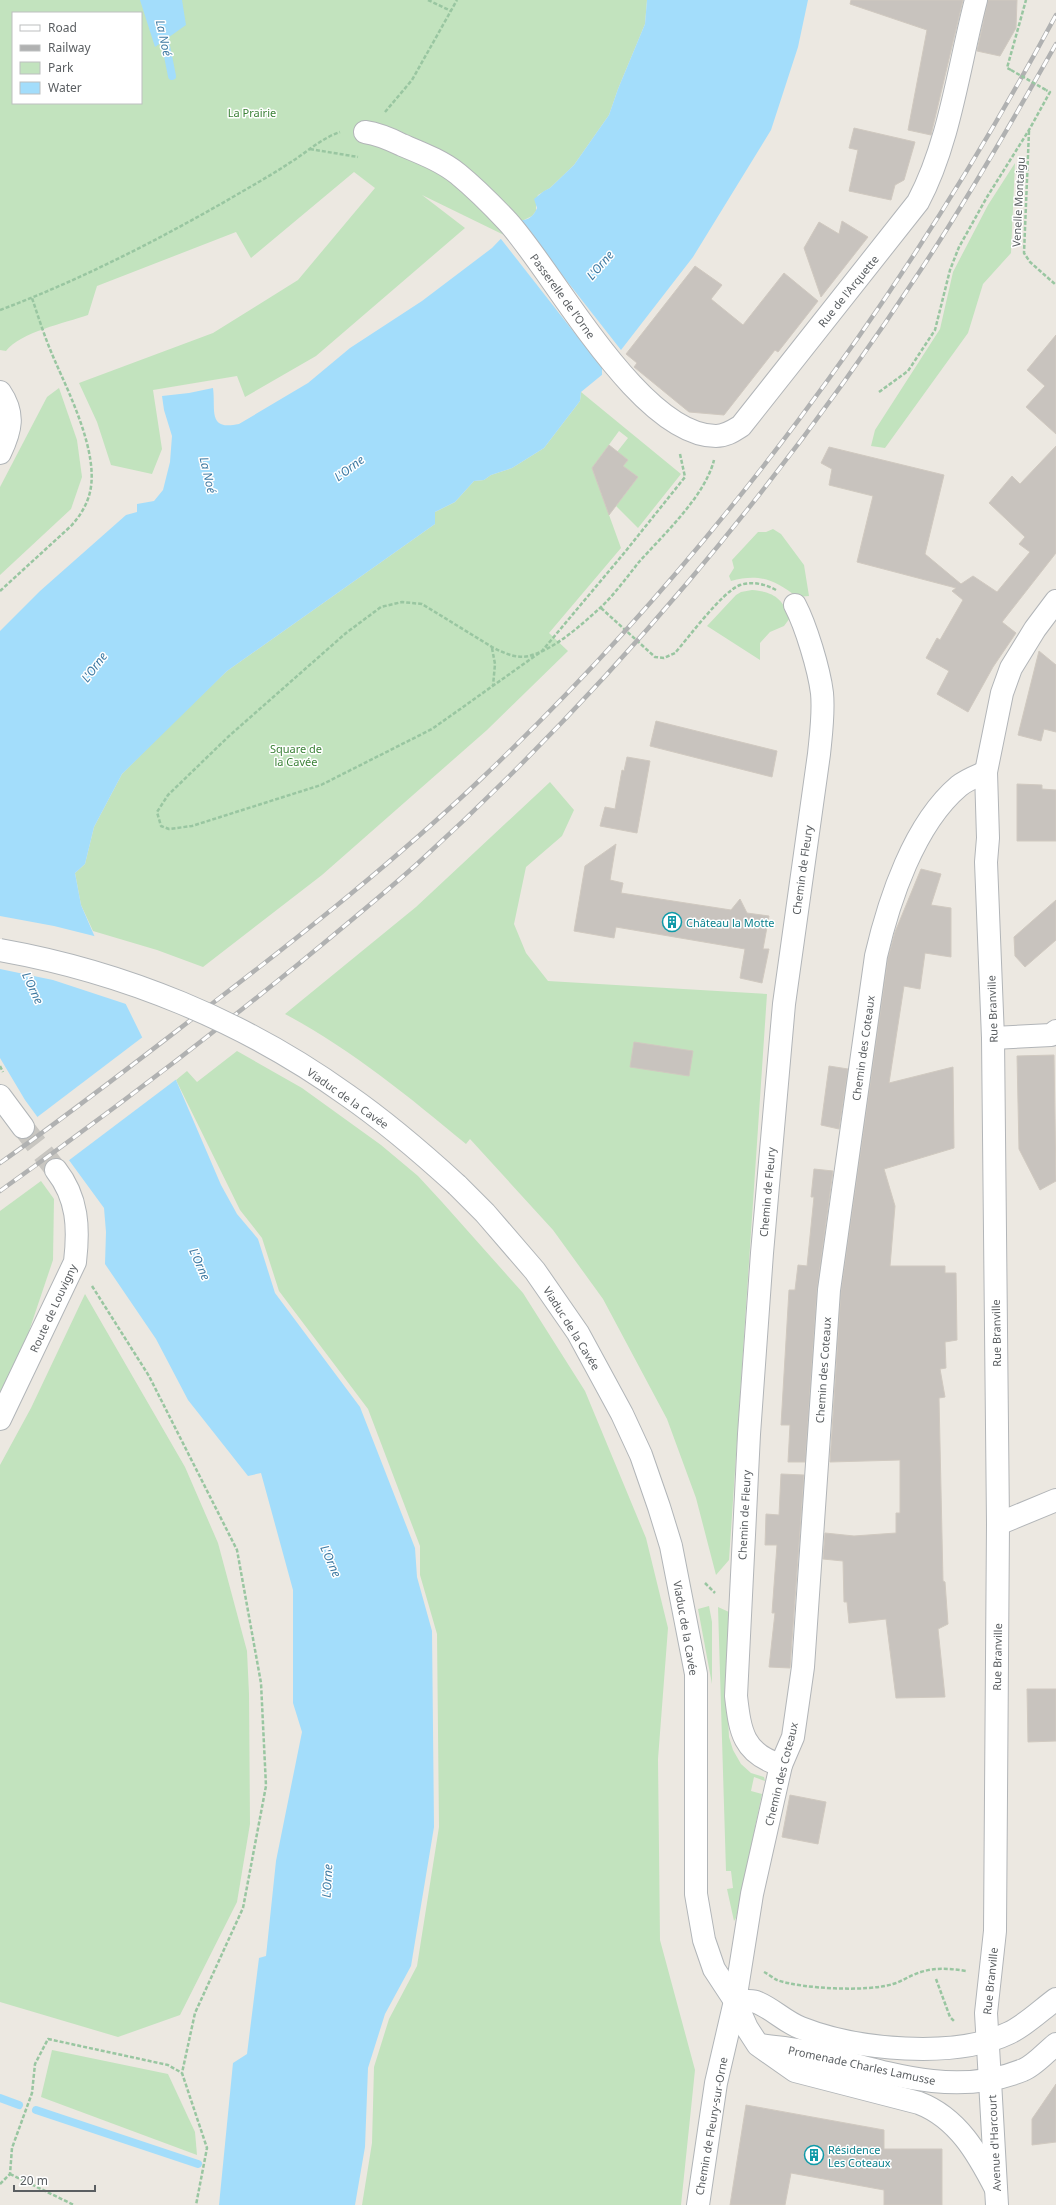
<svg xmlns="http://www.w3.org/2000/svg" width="1056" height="2205" font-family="'Noto Sans',sans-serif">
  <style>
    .green { fill: #c2e3be; fill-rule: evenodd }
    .water { fill: #a3ddfb }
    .pier { fill: #ece8e1 }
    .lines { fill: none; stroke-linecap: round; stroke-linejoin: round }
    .stream { stroke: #a3ddfb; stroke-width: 8 }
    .building { fill: #c8c3be; stroke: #d0c9c0 }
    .secondary-tunnel { stroke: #c8c6c1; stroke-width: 22; stroke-dasharray: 22 11; stroke-linecap: butt }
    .street-casing { stroke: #b2b5b8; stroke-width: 24 }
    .secondary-casing { stroke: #b1b5b8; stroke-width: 24 }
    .path { stroke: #99c6a1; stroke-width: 2.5; stroke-dasharray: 4 2; stroke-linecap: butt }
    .street { stroke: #fff; stroke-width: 22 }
    .secondary { stroke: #fff; stroke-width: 22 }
    .rail-casing { stroke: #b0b1b1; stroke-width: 4.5 }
    .rail { stroke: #fff; stroke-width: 3; stroke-dasharray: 9; stroke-linecap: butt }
    .secondary-bridge-casing { stroke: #b1b5b8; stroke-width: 24; stroke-linecap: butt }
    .path-bridge { stroke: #99c6a1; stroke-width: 2.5; stroke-dasharray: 4 2; stroke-linecap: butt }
    .secondary-bridge { stroke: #fff; stroke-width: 22 }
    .labels { text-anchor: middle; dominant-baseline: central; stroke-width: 3; stroke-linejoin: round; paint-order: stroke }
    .park-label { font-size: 11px; fill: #3c8238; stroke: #fff }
    .street-label { font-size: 11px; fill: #5a5e61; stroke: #fff }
    .culture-label { font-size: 11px; fill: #0d838f; stroke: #fff; text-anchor: start }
    .water-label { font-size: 12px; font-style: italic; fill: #3f7aa2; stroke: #fff }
  </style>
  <rect width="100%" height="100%" fill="#ece8e1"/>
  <!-- green -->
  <g class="green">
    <path d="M 0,0 L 647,0 L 645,24 L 618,89 L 609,115 L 574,165 L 550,188 L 538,195 L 536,200 L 536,211 L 532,216 L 522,221 L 504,235 L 422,195 L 465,228 L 316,356 L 245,397 L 237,376 L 153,390 L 162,449 L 152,474 L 111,465 L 97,422 L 79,383 L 213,333 L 298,280 L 375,188 L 354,172 L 251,258 L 236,232 L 97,286 L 88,315 C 65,323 21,332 6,351 L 0,350 ZM 13,13 L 141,13 L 141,103 L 13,103 Z"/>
    <path d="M 1015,163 L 1011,253 L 983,284 L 968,333 L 885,448 L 871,446 L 875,430 L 940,329 L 953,272 L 988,205 Z"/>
    <path d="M 59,388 L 77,440 L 82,477 L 71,509 L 0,575 L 0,487 L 47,397 Z"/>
    <path d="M 581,392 L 681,474 L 638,528 L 616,506 L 638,477 L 623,466 L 628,460 L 617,452 L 628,438 L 619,431 L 592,468 L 621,548 L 549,633 L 568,651 L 487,730 L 322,875 L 203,967 L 157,950 L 93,931 L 81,905 L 75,873 L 85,864 L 94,827 L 122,774 L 171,724 L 227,671 L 435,524 L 435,512 L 455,502 L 474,481 L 484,480 L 491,475 L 512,468 L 544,448 L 580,401 Z"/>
    <path d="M 773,529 L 781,534 L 804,565 L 809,596 L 797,597 C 775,580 759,573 731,581 L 729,576 L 734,568 L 732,560 L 758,532 L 766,532 Z"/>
    <path d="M 752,590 C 774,592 782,598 790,618 L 784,626 L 770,632 L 760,643 L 760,660 L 707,626 L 736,595 L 741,592 Z"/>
    <path d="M 550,782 L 574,810 L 562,836 L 526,867 L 514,924 L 526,953 L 548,981 L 767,994 L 729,1560 L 716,1575 L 696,1498 L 667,1419 L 603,1299 L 553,1230 L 470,1139 L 466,1144 C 408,1096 352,1050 285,1014 L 416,907 Z"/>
    <path d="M 237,1051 L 302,1088 L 381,1145 L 418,1176 L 442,1202 L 523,1293 L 585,1391 L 646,1538 L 668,1628 L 658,1759 L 660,1940 L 695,2070 L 681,2205 L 362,2205 L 372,2143 L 374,2067 L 389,2019 L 417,1966 L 439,1827 L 437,1634 L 420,1575 L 420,1546 L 368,1409 L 279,1291 L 262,1238 L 240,1210 L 176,1080 L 187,1071 L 197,1082 Z"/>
    <path d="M 41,1181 L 54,1199 L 53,1260 L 25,1343 L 15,1367 L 0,1393 L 0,1211 Z"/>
    <path d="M 85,1294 L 185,1467 L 218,1543 L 247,1651 L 249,1694 L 250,1824 L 237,1902 L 180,2015 L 118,2037 L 0,2002 L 0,1465 L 31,1408 Z"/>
    <path d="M 709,1606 L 712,1622 L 712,1684 L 698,1609 Z"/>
    <path d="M 718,1607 L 729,1612 L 726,1677 L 729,1737 L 733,1750 L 741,1764 L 751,1773 L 764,1777 L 765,1781 L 754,1777 L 751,1791 L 762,1794 L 736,1918 L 734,1921 L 727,1889 L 733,1888 L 731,1871 L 726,1871 Z"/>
    <path d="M 52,2050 L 168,2074 L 195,2132 L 197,2155 L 41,2097 Z"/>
  </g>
  <!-- water -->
  <g class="water">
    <path d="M 140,0 L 182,0 L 186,25 L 155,47 Z"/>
    <path d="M 647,0 L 808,0 L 798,47 L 771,130 L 693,257 L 621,350 L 614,365 L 581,392 L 580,401 L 544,448 L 512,468 L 491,475 L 484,480 L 474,481 L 455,502 L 435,512 L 435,524 L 227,671 L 122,774 L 94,827 L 85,864 L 75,873 L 81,905 L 110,972 L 142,1037 L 176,1080 L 221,1185 L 237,1214 L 258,1239 L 275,1293 L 360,1407 L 415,1548 L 417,1577 L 432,1631 L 434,1827 L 411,1966 L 385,2014 L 368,2068 L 365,2147 L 355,2205 L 219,2205 L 233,2063 L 247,2054 L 259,1958 L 266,1956 L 276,1861 L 302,1732 L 293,1703 L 293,1590 L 261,1473 L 248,1476 L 188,1400 L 156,1339 L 105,1264 L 106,1232 L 104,1208 L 25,1100 L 0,1058 L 0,631 L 40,591 L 126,515 L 137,512 L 137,504 L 154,501 L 163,490 L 170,462 L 172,436 L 164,410 L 162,396 L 189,393 L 213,388 C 216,410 207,431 239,424 L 308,383 L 350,348 L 422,301 L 492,248 L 519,220 C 528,221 534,216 537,208 L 534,199 L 544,191 L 550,188 L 574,165 L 609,115 L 618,89 L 645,24 Z"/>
  </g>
  <!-- pier -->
  <g class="pier">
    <path d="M 519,220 L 621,350 L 624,350 L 615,366 L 602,377 L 602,368 L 501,239 L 498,239 Z"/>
    <path d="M 0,916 L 54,926 L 98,937 L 129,1005 L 53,980 L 0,969 Z"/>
    <path d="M 144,1036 L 178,1078 L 68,1161 L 36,1118 Z"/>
  </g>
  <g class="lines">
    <!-- stream -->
    <g class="stream">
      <path d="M 163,31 L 172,76"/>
      <path d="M 0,2098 L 19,2105"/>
      <path d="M 36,2110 L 198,2164"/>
    </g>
  </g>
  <!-- building -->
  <g class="building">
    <path d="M 851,0 L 963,0 L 931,135 L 908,130 L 927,30 L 850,4 Z"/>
    <path d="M 988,0 L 1017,0 L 1016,28 L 1000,56 L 977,51 Z"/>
    <path d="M 854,128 L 915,142 L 904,180 L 895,185 L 891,200 L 849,191 L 858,150 L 849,148 Z"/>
    <path d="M 842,221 L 868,237 L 821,297 L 804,248 L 819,222 L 839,234 Z"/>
    <path d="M 695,266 L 722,285 L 711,299 L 743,325 L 784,273 L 818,301 L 778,352 L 775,350 L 724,415 L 689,412 L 634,367 L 637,363 L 626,354 Z"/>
    <path d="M 1056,335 L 1056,434 L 1026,407 L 1045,386 L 1027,370 Z"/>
    <path d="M 609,445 L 628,460 L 623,466 L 638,477 L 609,515 L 592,468 Z"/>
    <path d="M 1056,446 L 1056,553 L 1002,622 L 1016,633 L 993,667 L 968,712 L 937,694 L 949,671 L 926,658 L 937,638 L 940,640 L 963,600 L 952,591 L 956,588 L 857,562 L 873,496 L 829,485 L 832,469 L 821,463 L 829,447 L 944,475 L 925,554 L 961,584 L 973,576 L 997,592 L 1030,552 L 1019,544 L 1025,537 L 989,503 L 1012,476 L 1020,484 Z"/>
    <path d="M 1039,651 L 1056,665 L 1056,732 L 1044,729 L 1041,741 L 1018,735 Z"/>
    <path d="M 656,721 L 777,751 L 772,777 L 650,746 Z"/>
    <path d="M 627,757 L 650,761 L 637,833 L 600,826 L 605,807 L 615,809 L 622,770 L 624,771 Z"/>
    <path d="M 1017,784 L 1042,785 L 1042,789 L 1056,790 L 1056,841 L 1017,841 Z"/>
    <path d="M 616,844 L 610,880 L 623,883 L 621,893 L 731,910 L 740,899 L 747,913 L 769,916 L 763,949 L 769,949 L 762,983 L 740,978 L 745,949 L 616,927 L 614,938 L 574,931 L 585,866 Z"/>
    <path d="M 921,869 L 941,874 L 931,905 L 951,908 L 951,957 L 925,953 L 920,989 L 904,986 L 889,1083 L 953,1067 L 954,1148 L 884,1169 L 895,1206 L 890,1266 L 945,1266 L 945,1273 L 956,1273 L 957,1340 L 945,1342 L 946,1368 L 940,1369 L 945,1397 L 939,1398 L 943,1581 L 945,1582 L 948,1624 L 938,1629 L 945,1697 L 896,1698 L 886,1619 L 849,1623 L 847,1602 L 844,1602 L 843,1561 L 823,1559 L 825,1533 L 854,1536 L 896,1533 L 896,1513 L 900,1513 L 900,1460 L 830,1462 L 841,1291 L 888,958 L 895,932 Z"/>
    <path d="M 1056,900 L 1056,940 L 1025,967 L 1015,956 L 1014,937 Z"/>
    <path d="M 634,1042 L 693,1051 L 689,1076 L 630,1067 Z"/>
    <path d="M 1054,1055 L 1056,1181 L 1040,1190 L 1019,1149 L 1017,1056 Z"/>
    <path d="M 829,1066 L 848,1069 L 839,1129 L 821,1125 Z"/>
    <path d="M 814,1169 L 833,1171 L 817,1289 L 805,1462 L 788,1462 L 790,1425 L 781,1425 L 789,1290 L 795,1290 L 798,1265 L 807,1266 L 814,1197 L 811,1197 Z"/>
    <path d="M 781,1474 L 804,1475 L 790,1668 L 769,1667 L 775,1613 L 772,1613 L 777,1545 L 765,1545 L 766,1514 L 779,1515 Z"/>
    <path d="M 1027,1689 L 1056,1689 L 1056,1741 L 1028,1742 Z"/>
    <path d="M 790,1795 L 826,1802 L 818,1844 L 782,1837 Z"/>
    <path d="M 1056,2084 L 1056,2142 L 1032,2145 L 1032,2119 Z"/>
    <path d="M 746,2105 L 884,2130 L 884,2149 L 942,2149 L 942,2205 L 884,2205 L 884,2190 L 791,2173 L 785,2205 L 730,2205 Z"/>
  </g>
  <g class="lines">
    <!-- secondary-tunnel -->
    <path class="secondary-tunnel" d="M 23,1127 L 56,1170"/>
    <!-- street casing -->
    <g class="street-casing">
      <g id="street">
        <path d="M 365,132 C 379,134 390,139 402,145 C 421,153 442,161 458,174 C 475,188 493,206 508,222 C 555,274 640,436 716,436 C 726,436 733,431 741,426 L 918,202 C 950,142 959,65 976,0"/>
        <path d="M 993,1038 L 1051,1035 L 1056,1031"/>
        <path d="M 998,1524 L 1056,1500"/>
        <path d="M 781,1765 C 743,1754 740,1731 736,1696 L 749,1434 L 762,1253 L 784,1004 L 819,754 C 821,734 824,713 822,693 C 819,669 806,626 795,605"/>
        <path d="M 735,2001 L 752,1894 L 781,1765 L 793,1737 L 803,1667 L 829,1290 L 876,956 C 889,900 914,824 959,786 C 966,780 977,776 986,772"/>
        <path d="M 990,2081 L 986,2013 L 995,1931 L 998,1524 L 993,1038 L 986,862 L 988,838 L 986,772 L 1002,693 L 1011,668 L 1035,629 L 1056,601"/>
      </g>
    </g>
    <!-- secondary casing -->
    <g class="secondary-casing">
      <g id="secondary">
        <path d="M 0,392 C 15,414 11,430 0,453"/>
        <path d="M 0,1096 L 23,1127"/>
        <path d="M 457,1185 L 485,1213 L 535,1271 L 578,1333 L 622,1414 L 641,1455 L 659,1507 L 671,1546 L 696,1674 L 696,1894 L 704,1940 L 714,1969 L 735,2001 L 747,2028 L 758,2045 L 795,2071 L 919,2103 C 958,2118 978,2154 996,2189"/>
        <path d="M 0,1419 L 75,1262 C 79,1228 78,1198 56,1170"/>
        <path d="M 735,2001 C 741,2001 750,2000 756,2002 C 772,2008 785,2022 801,2028 C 856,2050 955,2059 1009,2033 C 1026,2025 1041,2010 1056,1999"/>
        <path d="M 760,2045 C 774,2047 789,2048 803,2051 C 874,2068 950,2100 1023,2070 C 1034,2066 1046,2052 1056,2044"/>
        <path d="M 990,2081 L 997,2205"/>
        <path d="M 698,2205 L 716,2083 L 735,2001"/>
      </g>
    </g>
    <!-- path -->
    <g class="path">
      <path d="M 428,0 L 451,11"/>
      <path d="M 1011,70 L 1007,68 L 1026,0"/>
      <path d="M 385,112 L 412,80 L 457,0"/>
      <path d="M 1029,131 L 1024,253 L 1030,262 L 1056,285"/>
      <path d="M 310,149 L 358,157"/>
      <path d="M 0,310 C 78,281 154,242 226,201 C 248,188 270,176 291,162 C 307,152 322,138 340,132"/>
      <path d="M 879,392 L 908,371 L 935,330 L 950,270 L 959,247 L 987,197 L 1029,130 L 1050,92 L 1046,90"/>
      <path d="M 680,454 L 685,477 L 625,552 L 542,651 L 432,729 L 321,785 L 192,826 L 169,829 L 161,826 L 157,812 L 168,795 L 229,736 L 346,633 L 381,607 L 402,602 L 422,604 L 492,647 C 504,653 516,659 529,656 C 555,649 580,626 600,608 C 614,595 627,577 639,562 C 664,534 705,496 714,460"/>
      <path d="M 0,591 L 71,526 C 80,516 87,505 90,492 C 99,454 70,395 55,361 C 46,341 39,319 32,298"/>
      <path d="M 601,608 L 655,657 L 664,658 L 675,653 C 689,637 722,592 740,585 C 752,581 765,584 776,590"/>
      <path d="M 492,648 L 495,664 L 493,686"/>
      <path d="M 0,1066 L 3,1072"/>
      <path d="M 92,1286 L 149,1376 L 237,1550 L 261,1683 L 266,1786 L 243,1908 L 195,2013 L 182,2073 L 207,2148 L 196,2205"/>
      <path d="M 705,1583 L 715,1593"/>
      <path d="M 764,1972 C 768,1974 773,1978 777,1980 C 802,1989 868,1992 893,1984 C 900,1982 906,1978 913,1975 C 931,1967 947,1968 966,1971"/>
      <path d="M 936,1979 L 950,2017 L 955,2022"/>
      <path d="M 10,2174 L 74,2205"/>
      <path d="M 0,2184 L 10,2174 L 12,2148 L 32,2093 L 35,2064 L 48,2039 L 168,2065 L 182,2073"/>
    </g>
    <!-- street -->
    <use href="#street" class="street"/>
    <!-- secondary -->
    <use href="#secondary" class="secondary"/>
    <!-- rail casing -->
    <g class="rail-casing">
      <g id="rail">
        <path d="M 0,1163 C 71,1113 140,1059 209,1006 C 303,934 396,860 482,778 C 713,558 905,296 1056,15"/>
        <path d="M 0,1191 C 101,1119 200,1044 296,966 C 337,932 378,899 417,864 C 609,689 780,485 922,268 C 970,195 1013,120 1056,44"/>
      </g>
    </g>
    <!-- rail -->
    <use href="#rail" class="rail"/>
    <!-- secondary-bridge casing -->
    <g class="secondary-bridge-casing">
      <path id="secondary-bridge" d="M 0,950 C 124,972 244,1021 347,1095 C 386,1122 422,1153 457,1185"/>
    </g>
    <!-- path-bridge -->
    <path class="path-bridge" d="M 1011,70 L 1046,90"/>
    <!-- secondary-bridge -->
    <use href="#secondary-bridge" class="secondary-bridge"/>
  </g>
  <!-- icons -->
  <defs>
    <g id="building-ring" transform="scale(1)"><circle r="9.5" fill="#fff" stroke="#0f9aa8" stroke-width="1.5"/><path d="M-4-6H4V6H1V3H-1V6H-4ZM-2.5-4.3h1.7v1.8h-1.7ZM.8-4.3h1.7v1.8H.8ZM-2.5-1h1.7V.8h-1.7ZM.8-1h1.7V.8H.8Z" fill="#0f9aa8"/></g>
  </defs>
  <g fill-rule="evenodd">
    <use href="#building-ring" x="672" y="922"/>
    <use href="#building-ring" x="814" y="2155"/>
  </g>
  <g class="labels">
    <!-- park labels -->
    <g class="park-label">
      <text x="252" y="112">La Prairie</text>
      <text x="296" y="748">Square de<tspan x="296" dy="13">la Cavée</tspan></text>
    </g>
    <!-- street labels -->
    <g class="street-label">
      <text transform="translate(1018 202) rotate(-87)">Venelle Montaigu</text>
      <text transform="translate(848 291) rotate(-51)">Rue de l'Arquette</text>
      <text transform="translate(563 296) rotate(54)">Passerelle de l’Orne</text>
      <text transform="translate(802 870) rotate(-82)">Chemin de Fleury</text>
      <text transform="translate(992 1009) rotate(-92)">Rue Branville</text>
      <text transform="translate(863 1048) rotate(-82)">Chemin des Coteaux</text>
      <text transform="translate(348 1098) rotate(35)">Viaduc de la Cavée</text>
      <text transform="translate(767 1192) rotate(-85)">Chemin de Fleury</text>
      <text transform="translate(53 1308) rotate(-65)">Route de Louvigny</text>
      <text transform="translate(572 1328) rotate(58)">Viaduc de la Cavée</text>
      <text transform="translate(996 1333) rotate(-91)">Rue Branville</text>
      <text transform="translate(823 1370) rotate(-86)">Chemin des Coteaux</text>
      <text transform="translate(744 1515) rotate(-87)">Chemin de Fleury</text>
      <text transform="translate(686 1628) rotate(80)">Viaduc de la Cavée</text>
      <text transform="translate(997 1657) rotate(-89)">Rue Branville</text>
      <text transform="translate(781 1774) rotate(-76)">Chemin des Coteaux</text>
      <text transform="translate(990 1981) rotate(-84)">Rue Branville</text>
      <text transform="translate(862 2065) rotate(12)">Promenade Charles Lamusse</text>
      <text transform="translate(711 2126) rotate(-80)">Chemin de Fleury-sur-Orne</text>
      <text transform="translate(994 2143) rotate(-93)">Avenue d'Harcourt</text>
    </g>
    <!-- culture labels -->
    <g class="culture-label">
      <text x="686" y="922">Château la Motte</text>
      <text x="828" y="2149">Résidence<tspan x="828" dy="13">Les Coteaux</tspan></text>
    </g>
    <!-- water labels -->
    <g class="water-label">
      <text transform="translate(164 38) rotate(78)">La Noé</text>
      <text transform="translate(600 265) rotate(-49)">L'Orne</text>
      <text transform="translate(349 468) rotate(-37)">L'Orne</text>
      <text transform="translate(208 475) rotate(77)">La Noé</text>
      <text transform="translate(94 667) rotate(-53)">L'Orne</text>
      <text transform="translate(33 988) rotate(65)">L'Orne</text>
      <text transform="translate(200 1264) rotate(66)">L'Orne</text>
      <text transform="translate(331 1561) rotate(66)">L'Orne</text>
      <text transform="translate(327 1881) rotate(-87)">L'Orne</text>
    </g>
  </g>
  <!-- legend -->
  <rect x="12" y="12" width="130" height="92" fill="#ffffff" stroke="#bdbfc0"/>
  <rect x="20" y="25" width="20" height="6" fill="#ffffff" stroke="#bdbfc0"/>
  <text x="48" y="32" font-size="12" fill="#5a5e61">Road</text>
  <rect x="20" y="45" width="20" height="6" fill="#b0b1b1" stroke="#bdbfc0"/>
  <text x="48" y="52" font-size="12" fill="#5a5e61">Railway</text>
  <rect x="20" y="62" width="20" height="12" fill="#c2e3be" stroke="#bdbfc0"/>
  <text x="48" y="72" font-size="12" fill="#5a5e61">Park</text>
  <rect x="20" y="82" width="20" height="12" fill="#a3ddfb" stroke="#bdbfc0"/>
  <text x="48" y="92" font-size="12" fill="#5a5e61">Water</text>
  <!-- scale -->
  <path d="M14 2185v6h81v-6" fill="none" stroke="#5a5e61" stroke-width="2"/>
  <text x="20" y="2185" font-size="12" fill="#5a5e61" stroke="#ffffff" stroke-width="3" paint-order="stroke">20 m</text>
</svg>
